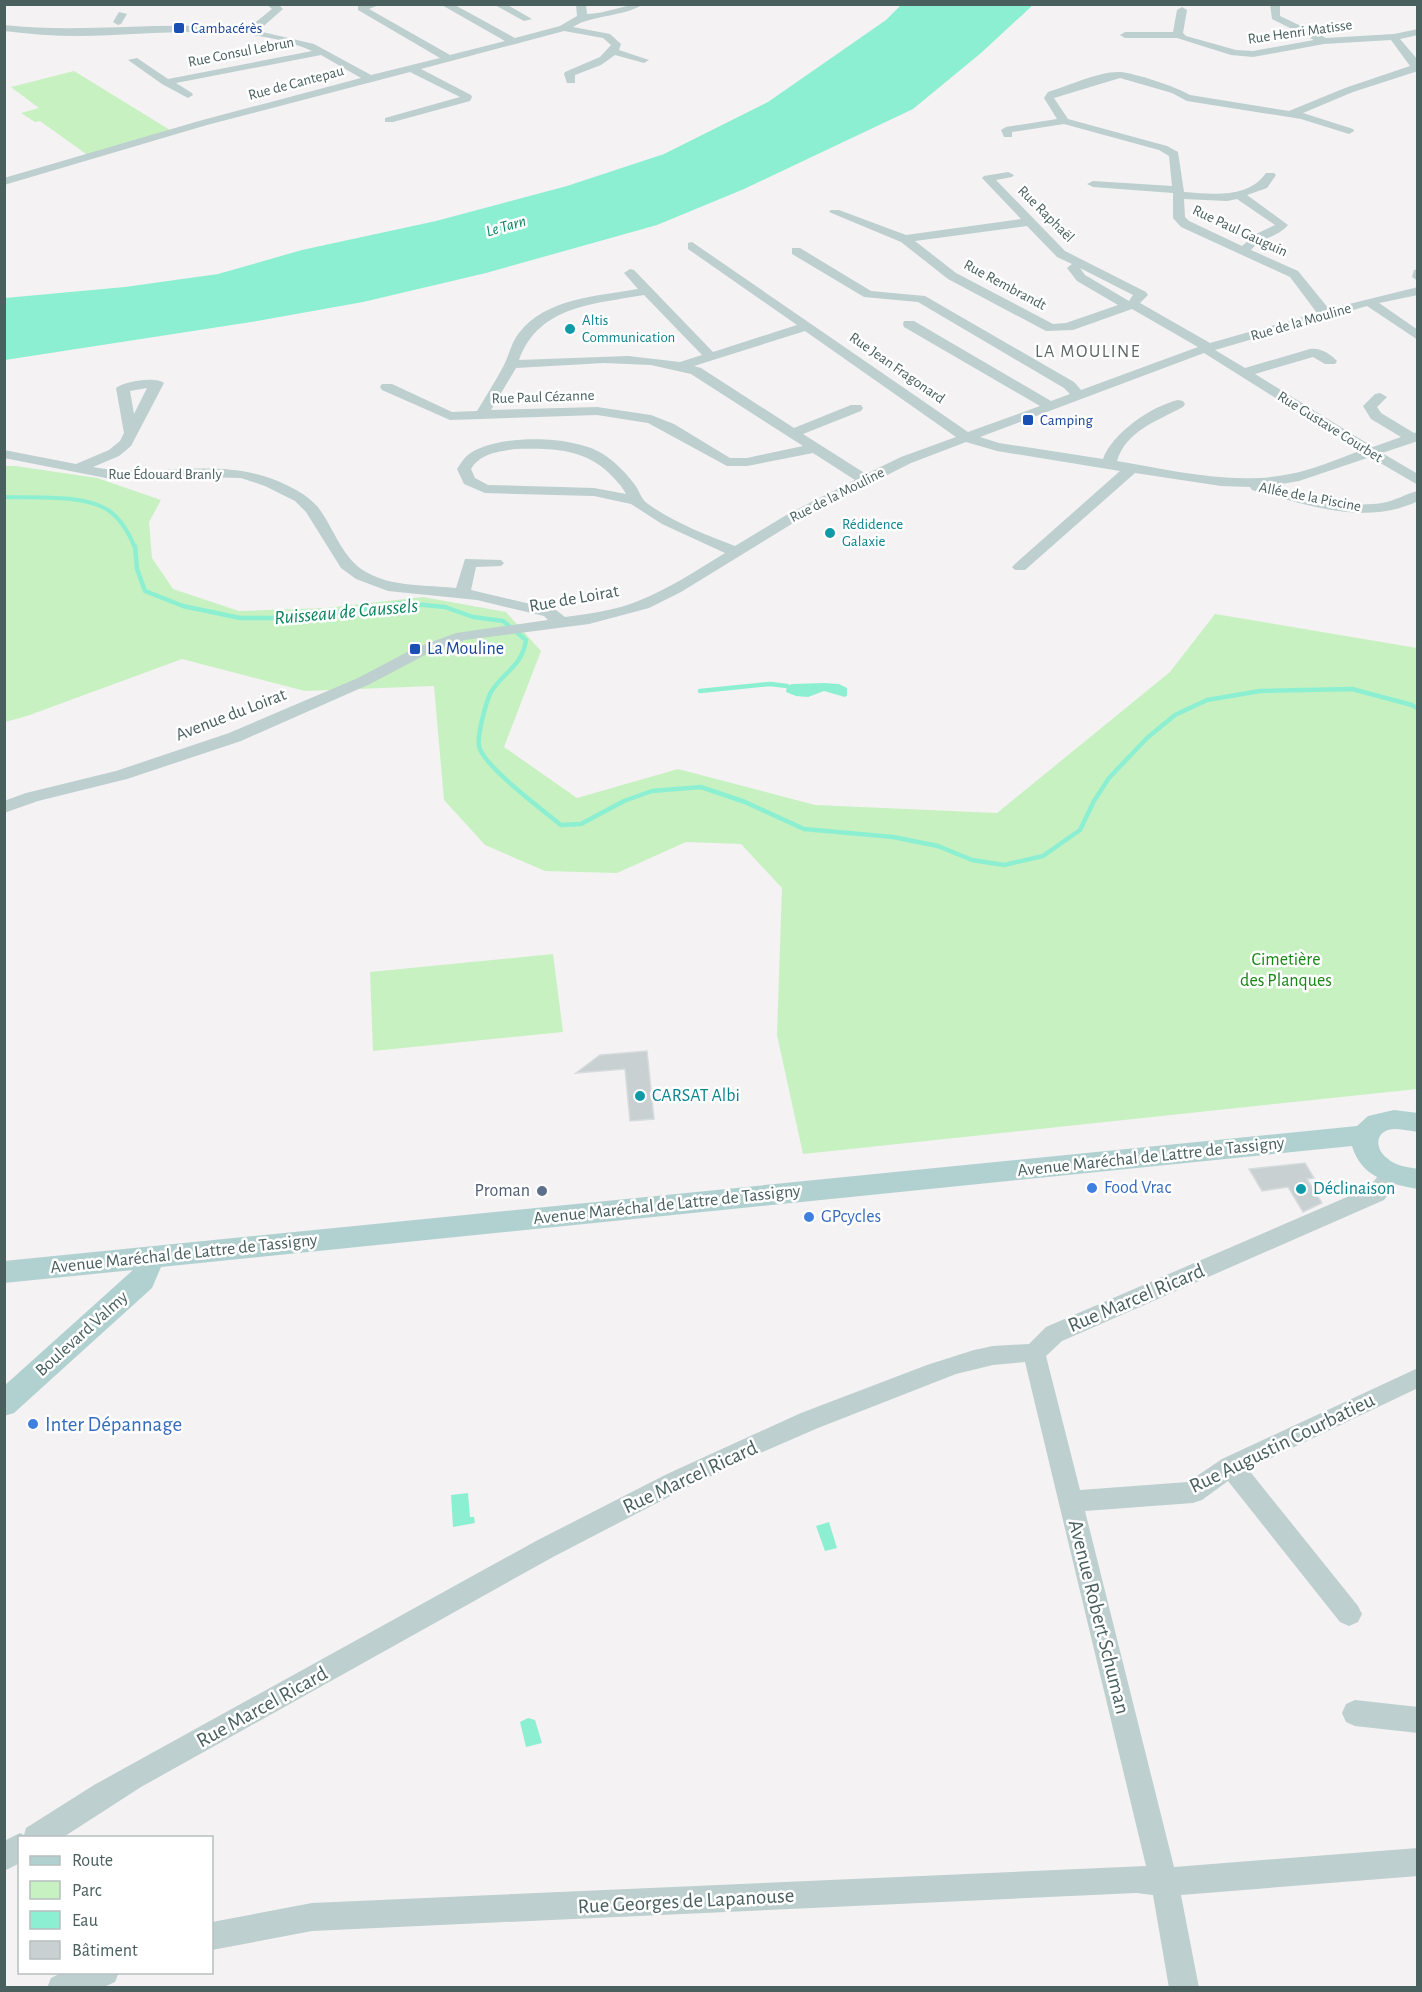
<svg xmlns="http://www.w3.org/2000/svg" width="1422" height="1992" font-family="'Alegreya Sans',sans-serif">
  <style>
    .green { fill: #c7f1c1 }
    .water { fill: #8defd1 }
    .lines { fill: none; stroke-linecap: round; stroke-linejoin: round }
    .stream-far1 { stroke: #8defd1; stroke-width: 4 }
    .stream { stroke: #8defd1; stroke-width: 4.5 }
    .building { fill: #c9d0d1; stroke: #d6dcdd; stroke-width: 1.5 }
    .minor { fill: #bdcfce; fill-rule: evenodd }
    .major { fill: #b1d1d0; fill-rule: evenodd }
    .transit-dot { fill: #1a4fb4; stroke: #fff; stroke-width: 2 }
    .culture-dot { fill: #0f9aa8; stroke: #fff; stroke-width: 2 }
    .shop-dot { fill: #3f7fe0; stroke: #fff; stroke-width: 2 }
    .service-dot { fill: #5c6f8a; stroke: #fff; stroke-width: 2 }
    .labels { text-anchor: middle; dominant-baseline: central; stroke-width: 5; stroke-linejoin: round; paint-order: stroke }
    .far-transit-label { font-size: 15px; fill: #164399; stroke: #fff; text-anchor: start }
    .far-street-label { font-size: 15px; fill: #49605f; stroke: #fff }
    .far-culture-label { font-size: 15px; fill: #0d838f; stroke: #fff; text-anchor: start }
    .far-water-label { font-size: 16px; font-style: italic; fill: #0b835e; stroke: #fff }
    .far-quarter-label { font-size: 18px; letter-spacing: 1.5px; fill: #5e6767; stroke: #fff }
    .street-label { font-size: 18px; fill: #49605f; stroke: #fff }
    .transit-label { font-size: 18px; fill: #164399; stroke: #fff; text-anchor: start }
    .park-label { font-size: 18px; fill: #178615; stroke: #fff }
    .culture-label { font-size: 18px; fill: #0d838f; stroke: #fff; text-anchor: start }
    .shop-label { font-size: 18px; fill: #366cbe; stroke: #fff; text-anchor: start }
    .service-label { font-size: 18px; fill: #4e5e75; stroke: #fff; text-anchor: end }
    .water-label { font-size: 20px; font-style: italic; fill: #0b835e; stroke: #fff }
    .near-street-label { font-size: 21px; fill: #49605f; stroke: #fff }
    .near-shop-label { font-size: 21px; fill: #366cbe; stroke: #fff; text-anchor: start }
  </style>
  <rect width="100%" height="100%" fill="#f4f2f3"/>
  <!-- green -->
  <g class="green">
    <path d="M 74,71 L 170,130 L 89,156 L 40,121 L 35,122 L 21,113 L 39,108 L 11,87 Z"/>
    <path d="M 4,466 L 16,466 L 97,478 L 161,500 L 149,522 L 152,558 L 173,589 L 239,611 L 326,608 L 423,597 L 506,612 L 541,651 L 504,747 L 577,798 L 678,769 L 815,805 L 997,813 L 1170,672 L 1215,614 L 1417,648 L 1417,1089 L 803,1154 L 777,1035 L 782,888 L 741,844 L 686,842 L 617,873 L 545,871 L 485,845 L 444,800 L 434,686 L 305,691 L 182,659 L 27,716 L 5,722 Z"/>
    <path d="M 553,954 L 563,1032 L 373,1051 L 370,972 Z"/>
  </g>
  <!-- water -->
  <g class="water">
    <path d="M 902,4 L 1033,5 L 981,53 L 913,109 L 744,189 L 657,225 L 486,273 L 363,302 L 257,321 L 5,360 L 5,298 L 125,287 L 218,274 L 302,250 L 436,221 L 567,186 L 664,154 L 768,102 L 886,20 Z"/>
    <path d="M 824,683 L 839,684 L 847,688 L 847,695 L 845,697 L 824,691 L 808,697 L 796,696 L 786,692 L 787,686 L 792,684 Z"/>
    <path d="M 468,1493 L 470,1517 L 474,1517 L 475,1523 L 453,1527 L 451,1495 Z"/>
    <path d="M 829,1522 L 837,1548 L 825,1551 L 816,1526 Z"/>
    <path d="M 528,1718 L 535,1720 L 542,1743 L 526,1747 L 520,1722 Z"/>
  </g>
  <g class="lines">
    <!-- stream-far1 -->
    <path class="stream-far1" d="M 4,497 C 33,498 83,494 108,510 C 120,518 130,534 135,548"/>
    <!-- stream -->
    <g class="stream">
      <path d="M 135,546 L 137,569 L 145,591 L 183,606 L 240,618 L 304,618 L 403,603 L 445,607 L 473,617 L 503,621 L 526,640 C 522,667 504,671 491,692 C 486,702 477,735 479,746 C 482,765 544,811 561,825 L 581,824 L 624,801 L 652,791 L 701,787 L 745,802 L 804,829 L 893,837 L 938,846 L 972,860 L 1004,865 L 1043,856 L 1080,830 L 1094,801 L 1109,778 L 1147,738 L 1175,715 L 1207,700 L 1260,691 L 1352,689 L 1412,705 L 1418,709"/>
      <path d="M 700,691 L 770,684 L 787,686"/>
    </g>
  </g>
  <!-- building -->
  <g class="building">
    <path d="M 647,1051 L 654,1119 L 630,1121 L 625,1069 L 576,1073 L 600,1055 Z"/>
    <path d="M 1305,1163 L 1314,1178 L 1307,1179 L 1322,1203 L 1303,1212 L 1288,1187 L 1262,1191 L 1249,1169 Z"/>
  </g>
  <g class="lines">
    <!-- minor -->
    <g class="minor">
      <path d="M 266,4 L 278,4 L 283,9 L 258,31 L 314,44 L 371,75 L 440,58 L 358,10 L 358,6 L 381,4 L 369,9 L 450,55 L 505,41 L 440,4 L 453,4 L 515,38 L 560,26 L 577,16 L 576,4 L 586,4 L 587,14 C 606,14 624,4 644,4 C 623,17 591,15 573,27 L 610,34 L 621,44 L 619,50 L 649,60 L 644,63 L 615,55 L 601,65 L 575,75 L 575,83 L 567,83 L 564,74 L 565,72 L 600,57 L 611,45 L 603,38 L 564,31 L 421,69 L 471,95 L 472,97 L 470,101 L 393,122 L 385,122 L 385,118 L 460,97 L 410,72 L 207,125 L 4,185 L 4,178 L 199,121 L 361,78 L 321,55 L 176,83 L 192,93 L 193,95 L 188,98 L 162,84 L 128,60 L 137,58 L 168,79 L 312,51 C 240,20 155,36 78,36 C 54,36 29,34 4,31 L 4,25 C 85,34 166,20 247,29 L 272,9 Z"/>
      <path d="M 493,4 L 506,4 L 532,19 L 524,21 Z"/>
      <path d="M 1270,4 L 1280,4 L 1280,16 L 1326,38 L 1394,34 L 1418,29 L 1418,35 L 1400,39 L 1418,60 L 1418,71 L 1353,92 L 1303,113 L 1353,129 L 1354,131 L 1349,134 L 1301,119 L 1187,101 L 1172,93 L 1120,78 L 1054,98 L 1068,119 L 1167,146 L 1178,152 L 1184,192 C 1212,194 1248,199 1266,173 L 1274,173 L 1276,175 L 1267,188 L 1247,195 L 1288,225 C 1278,237 1261,238 1251,250 L 1298,271 L 1329,309 L 1418,287 L 1418,295 L 1379,303 L 1418,330 L 1418,340 L 1367,306 L 1215,350 L 1245,368 L 1310,349 C 1319,347 1331,354 1337,361 L 1335,364 L 1325,364 L 1313,357 L 1255,374 L 1373,447 L 1401,437 L 1371,419 L 1363,406 L 1375,394 L 1380,393 L 1387,397 L 1377,407 L 1381,413 L 1414,433 L 1418,432 L 1418,441 L 1382,453 L 1418,474 L 1418,485 L 1370,457 L 1299,481 L 1270,486 C 1305,495 1344,509 1382,503 C 1395,501 1405,494 1418,491 L 1418,501 C 1364,527 1305,504 1252,490 L 1250,487 L 1221,486 L 1135,473 L 1025,570 L 1015,570 L 1012,567 L 1015,564 L 1120,471 L 997,451 L 966,442 L 911,463 L 798,520 L 681,592 L 649,608 L 589,624 L 465,640 L 425,655 L 370,684 L 241,741 L 127,779 L 38,801 L 4,813 L 4,801 L 26,793 L 116,771 L 229,733 L 358,678 L 413,649 L 456,633 L 548,620 L 544,616 L 477,600 L 388,591 L 356,579 L 341,568 L 306,512 L 295,501 L 265,486 L 241,478 L 170,476 L 116,480 L 4,458 L 4,450 L 76,464 L 109,450 L 120,441 L 124,433 L 116,388 C 124,381 156,376 164,383 L 131,446 L 119,456 L 93,467 C 153,479 214,456 275,480 C 290,486 306,494 317,506 C 334,527 341,558 366,572 C 391,587 427,585 456,588 L 465,559 L 501,560 L 504,563 L 501,566 L 476,567 L 471,590 L 556,610 L 565,617 C 589,614 616,610 638,601 C 669,589 697,570 725,553 L 662,524 L 631,504 L 594,496 L 485,493 L 464,484 L 457,469 C 461,463 465,456 472,452 C 502,434 577,435 606,456 C 617,464 627,474 635,485 C 640,492 641,499 648,504 C 673,522 706,535 735,546 L 788,514 L 855,480 L 813,453 L 747,466 L 727,466 L 648,423 L 597,415 L 450,420 L 382,390 L 380,387 L 382,384 L 392,384 L 452,412 L 477,411 C 486,396 495,382 503,367 C 509,356 511,343 519,333 C 546,298 598,296 638,289 L 624,273 L 630,269 L 634,270 L 713,352 L 797,325 L 688,249 L 688,243 L 692,242 L 968,432 L 1040,406 L 904,327 L 903,324 L 904,321 L 914,321 L 1051,401 L 1070,394 L 1064,388 L 918,302 L 864,297 L 792,254 L 792,248 L 800,248 L 871,291 L 925,296 L 1074,382 L 1081,390 L 1198,347 L 1132,309 L 1073,330 L 1046,331 L 948,279 L 901,242 L 829,212 L 831,210 L 839,210 L 906,235 L 1021,219 L 982,178 L 984,176 L 1008,172 L 1014,175 L 1012,177 L 996,180 L 1065,251 L 1146,292 L 1148,295 L 1140,303 L 1210,343 L 1317,313 L 1290,277 L 1181,227 L 1173,218 L 1173,193 L 1093,187 L 1087,184 L 1093,181 L 1172,186 L 1169,156 L 1159,150 L 1064,124 L 1012,132 L 1012,137 L 1004,137 L 1001,130 L 1006,127 L 1057,119 L 1044,98 L 1048,92 C 1068,86 1100,71 1120,72 C 1135,73 1177,87 1190,95 L 1289,111 L 1345,88 L 1410,66 L 1391,40 L 1324,44 L 1253,57 L 1231,55 L 1177,38 L 1125,38 L 1120,35 L 1125,32 L 1173,32 L 1177,10 L 1182,7 L 1187,10 L 1183,33 L 1186,36 L 1236,50 L 1253,51 L 1314,40 L 1272,19 ZM 1184,199 L 1227,201 L 1237,199 L 1275,225 L 1256,234 L 1242,246 L 1189,221 L 1185,217 ZM 1027,226 L 1057,257 L 1072,264 L 1067,268 L 1077,281 L 1118,305 L 1066,323 L 1053,324 L 956,273 L 915,241 ZM 1080,268 L 1133,295 L 1129,301 L 1085,275 ZM 644,295 L 702,355 L 680,362 L 628,356 L 519,360 C 539,305 595,304 644,295 ZM 805,331 L 956,437 L 901,457 L 866,474 L 803,434 L 861,411 L 863,408 L 861,405 L 851,405 L 794,428 L 701,368 L 694,366 ZM 1204,353 L 1360,451 C 1337,459 1313,470 1290,474 C 1233,486 1172,470 1117,461 C 1126,431 1157,421 1183,407 L 1185,404 L 1183,401 L 1178,400 C 1152,406 1112,433 1103,459 L 999,443 L 980,437 ZM 604,363 L 651,365 L 691,374 L 803,446 L 747,458 L 730,458 L 674,424 L 651,415 L 597,407 L 491,410 L 516,368 ZM 147,388 L 134,414 L 130,391 ZM 515,449 C 550,448 582,448 608,472 C 615,479 622,486 626,494 L 594,488 L 488,485 L 475,478 L 471,469 C 481,453 498,452 515,449 Z"/>
      <path d="M 119,12 L 127,14 L 121,24 L 118,25 L 113,22 Z"/>
      <path d="M 1418,269 L 1418,281 L 1412,277 L 1414,270 Z"/>
      <path d="M 1392,1167 L 1400,1169 L 1403,1175 L 1384,1200 L 1062,1341 L 1046,1356 L 1080,1490 L 1188,1482 L 1222,1459 L 1418,1368 L 1418,1388 L 1248,1469 L 1358,1606 L 1362,1614 L 1358,1622 L 1349,1626 L 1340,1622 L 1228,1481 L 1202,1500 L 1193,1503 L 1085,1511 L 1174,1867 L 1418,1848 L 1418,1876 L 1181,1895 L 1199,1988 L 1169,1988 L 1153,1895 L 1136,1893 L 312,1931 L 212,1950 L 212,1922 L 312,1903 L 1146,1866 L 1025,1362 L 993,1365 L 956,1374 L 818,1428 L 751,1457 L 684,1489 L 553,1557 L 141,1787 L 62,1838 L 20,1838 L 20,1863 L 4,1871 L 4,1841 L 20,1833 L 24,1835 L 26,1828 L 94,1785 L 536,1541 L 667,1474 L 801,1413 L 927,1365 L 974,1350 L 993,1346 L 1029,1344 L 1046,1327 L 1368,1188 L 1384,1169 Z"/>
      <path d="M 1355,1700 L 1418,1707 L 1418,1733 L 1355,1726 L 1346,1722 L 1342,1713 L 1346,1704 Z"/>
      <path d="M 63,1972 L 119,1972 L 115,1982 L 102,1988 L 47,1988 L 51,1978 Z"/>
    </g>
    <!-- major -->
    <path class="major" d="M 1394,1110 L 1418,1113 L 1418,1132 C 1410,1131 1402,1129 1394,1129 C 1375,1130 1374,1148 1387,1158 C 1395,1166 1407,1167 1418,1169 L 1418,1189 C 1389,1184 1361,1177 1352,1146 L 161,1267 L 152,1288 L 14,1413 L 4,1416 L 4,1386 L 133,1270 L 4,1283 L 4,1261 L 1357,1126 L 1368,1116 Z"/>
  </g>
  <!-- markers -->
  <g class="transit-dot">
    <rect x="173" y="22" width="12" height="12" rx="3"/>
    <rect x="1022" y="414" width="12" height="12" rx="3"/>
    <rect x="409" y="643" width="12" height="12" rx="3"/>
  </g>
  <g class="culture-dot">
    <circle cx="570" cy="329" r="6"/>
    <circle cx="830" cy="533" r="6"/>
    <circle cx="640" cy="1096" r="6"/>
    <circle cx="1301" cy="1189" r="6"/>
  </g>
  <g class="shop-dot">
    <circle cx="1092" cy="1188" r="6"/>
    <circle cx="809" cy="1217" r="6"/>
    <circle cx="33" cy="1424" r="6"/>
  </g>
  <circle class="service-dot" cx="542" cy="1191" r="6"/>
  <g class="labels">
    <!-- far-transit labels -->
    <g class="far-transit-label">
      <text x="191" y="28">Cambacérès</text>
      <text x="1040" y="420">Camping</text>
    </g>
    <!-- far-street labels -->
    <g class="far-street-label">
      <text transform="translate(1300 32) rotate(-8)">Rue Henri Matisse</text>
      <text transform="translate(241 52) rotate(-11)">Rue Consul Lebrun</text>
      <text transform="translate(296 83) rotate(-15)">Rue de Cantepau</text>
      <text transform="translate(1046 214) rotate(45)">Rue Raphaël</text>
      <text transform="translate(1240 231) rotate(25)">Rue Paul Gauguin</text>
      <text transform="translate(1005 285) rotate(28)">Rue Rembrandt</text>
      <text transform="translate(1301 322) rotate(-16)">Rue de la Mouline</text>
      <text transform="translate(897 368) rotate(35)">Rue Jean Fragonard</text>
      <text transform="translate(543 397) rotate(-2)">Rue Paul Cézanne</text>
      <text transform="translate(1330 427) rotate(32)">Rue Gustave Courbet</text>
      <text x="165" y="474">Rue Édouard Branly</text>
      <text transform="translate(837 495) rotate(-27)">Rue de la Mouline</text>
      <text transform="translate(1310 497) rotate(11)">Allée de la Piscine</text>
    </g>
    <!-- far-culture labels -->
    <g class="far-culture-label">
      <text x="582" y="320">Altis<tspan x="582" dy="17">Communication</tspan></text>
      <text x="842" y="524">Rédidence<tspan x="842" dy="17">Galaxie</tspan></text>
    </g>
    <!-- far-water labels -->
    <g class="far-water-label">
      <text transform="translate(506 226) rotate(-16)">Le Tarn</text>
    </g>
    <!-- far-quarter labels -->
    <g class="far-quarter-label">
      <text x="1088" y="352">LA MOULINE</text>
    </g>
    <!-- street labels -->
    <g class="street-label">
      <text transform="translate(574 599) rotate(-10)">Rue de Loirat</text>
      <text transform="translate(231 715) rotate(-21)">Avenue du Loirat</text>
      <text transform="translate(1151 1157) rotate(-6)">Avenue Maréchal de Lattre de Tassigny</text>
      <text transform="translate(667 1205) rotate(-6)">Avenue Maréchal de Lattre de Tassigny</text>
      <text transform="translate(184 1254) rotate(-6)">Avenue Maréchal de Lattre de Tassigny</text>
      <text transform="translate(82 1334) rotate(-42)">Boulevard Valmy</text>
    </g>
    <!-- transit labels -->
    <g class="transit-label">
      <text x="427" y="649">La Mouline</text>
    </g>
    <!-- park labels -->
    <g class="park-label">
      <text x="1286" y="960">Cimetière<tspan x="1286" dy="21">des Planques</tspan></text>
    </g>
    <!-- culture labels -->
    <g class="culture-label">
      <text x="652" y="1096">CARSAT Albi</text>
      <text x="1313" y="1189">Déclinaison</text>
    </g>
    <!-- shop labels -->
    <g class="shop-label">
      <text x="1104" y="1188">Food Vrac</text>
      <text x="821" y="1217">GPcycles</text>
    </g>
    <!-- service labels -->
    <g class="service-label">
      <text x="530" y="1191">Proman</text>
    </g>
    <!-- water labels -->
    <g class="water-label">
      <text transform="translate(346 612) rotate(-5)">Ruisseau de Caussels</text>
    </g>
    <!-- near-street labels -->
    <g class="near-street-label">
      <text transform="translate(1136 1298) rotate(-23)">Rue Marcel Ricard</text>
      <text transform="translate(1282 1443) rotate(-26)">Rue Augustin Courbatieu</text>
      <text transform="translate(690 1477) rotate(-25)">Rue Marcel Ricard</text>
      <text transform="translate(1099 1617) rotate(76)">Avenue Robert Schuman</text>
      <text transform="translate(262 1707) rotate(-29)">Rue Marcel Ricard</text>
      <text transform="translate(686 1901) rotate(-3)">Rue Georges de Lapanouse</text>
    </g>
    <!-- near-shop labels -->
    <g class="near-shop-label">
      <text x="45" y="1424">Inter Dépannage</text>
    </g>
  </g>
  <!-- border -->
  <rect width="1422" height="1992" fill="none" stroke="#49605f" stroke-width="12"/>
  <!-- legend -->
  <rect x="18" y="1836" width="195" height="138" fill="#ffffff" stroke="#b6bfbf" stroke-width="1.5"/>
  <rect x="30" y="1856" width="30" height="9" fill="#b1d1d0" stroke="#b6bfbf" stroke-width="1.5"/>
  <text x="72" y="1866" font-size="18" fill="#49605f">Route</text>
  <rect x="30" y="1881" width="30" height="18" fill="#c7f1c1" stroke="#b6bfbf" stroke-width="1.5"/>
  <text x="72" y="1896" font-size="18" fill="#49605f">Parc</text>
  <rect x="30" y="1911" width="30" height="18" fill="#8defd1" stroke="#b6bfbf" stroke-width="1.5"/>
  <text x="72" y="1926" font-size="18" fill="#49605f">Eau</text>
  <rect x="30" y="1941" width="30" height="18" fill="#c9d0d1" stroke="#b6bfbf" stroke-width="1.5"/>
  <text x="72" y="1956" font-size="18" fill="#49605f">Bâtiment</text>
</svg>
